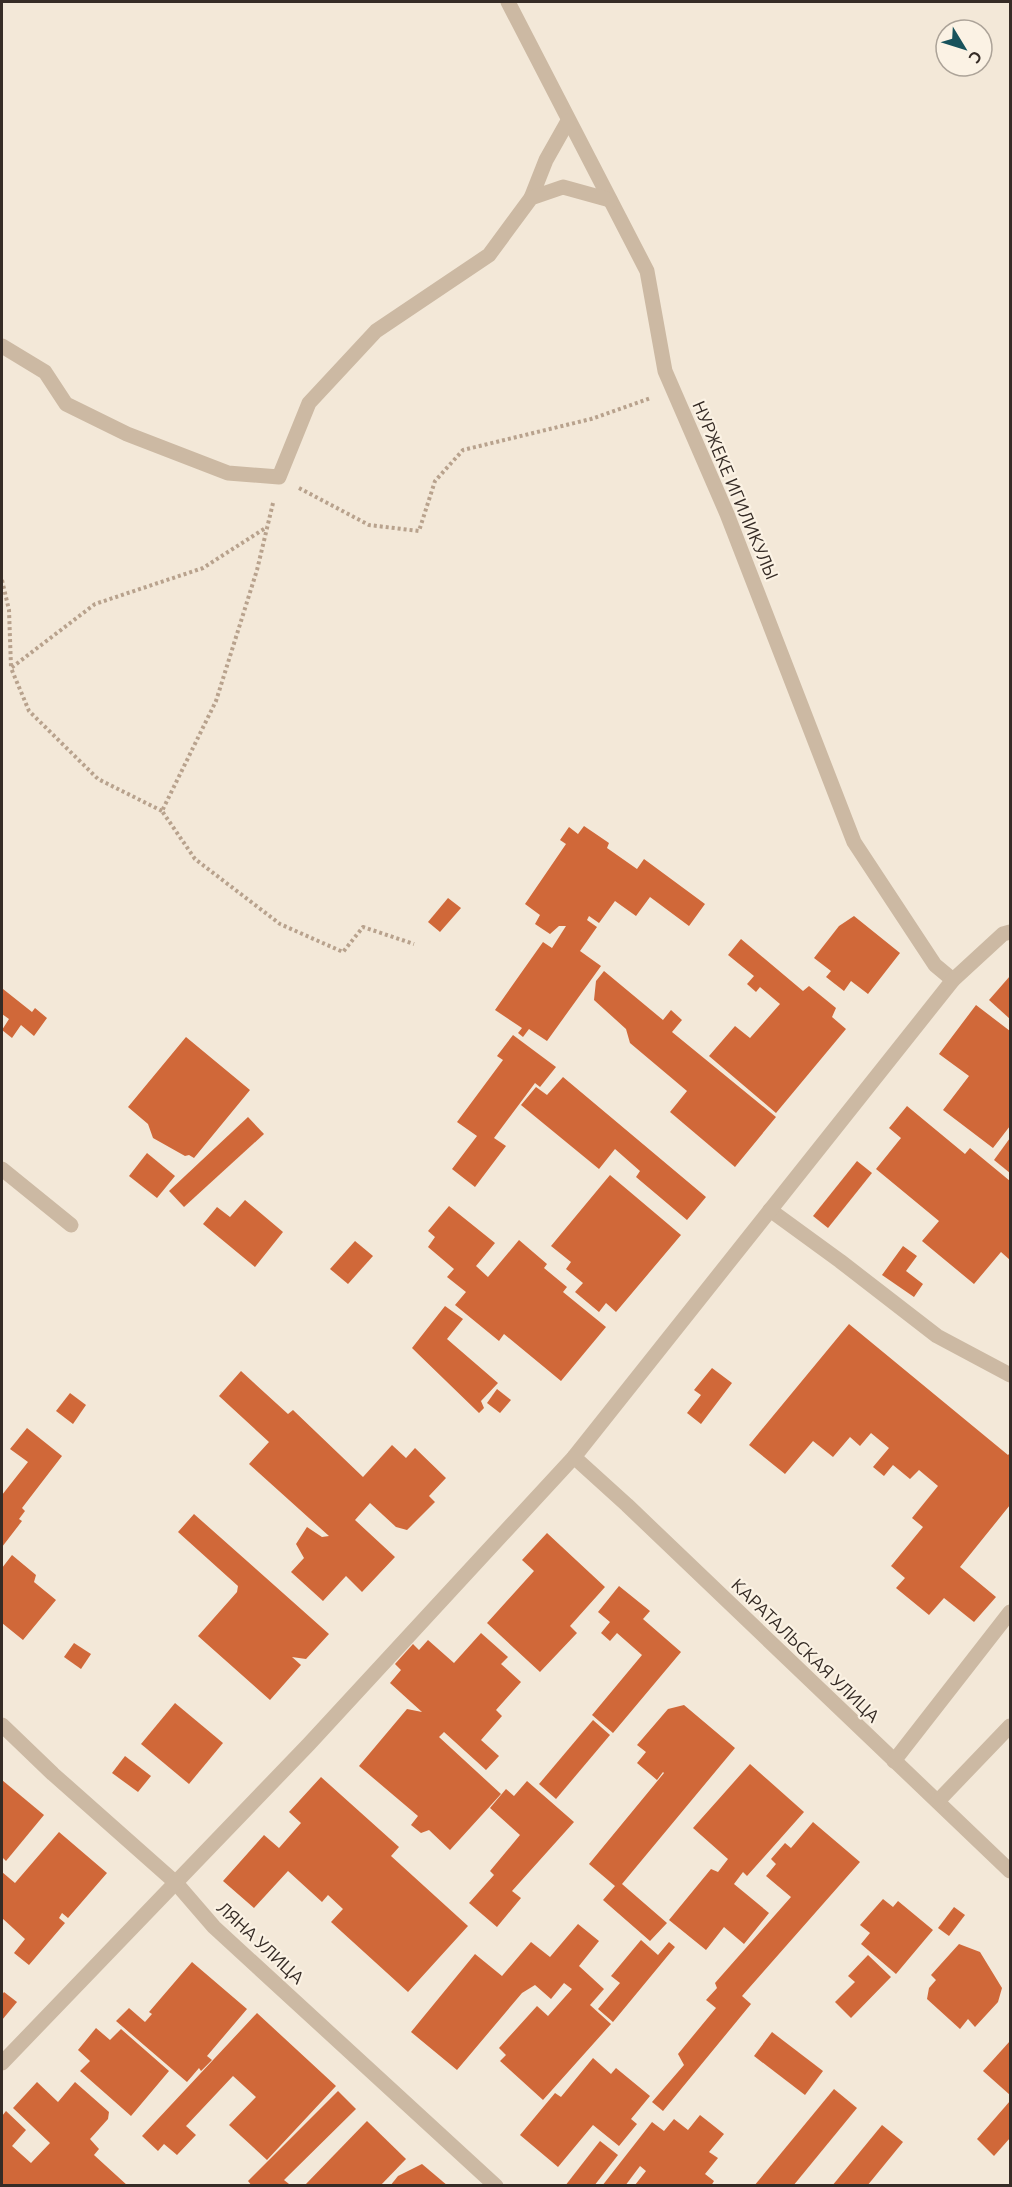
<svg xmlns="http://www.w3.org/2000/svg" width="1012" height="2187" font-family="Ubuntu,sans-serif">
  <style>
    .building { fill: #d06839 }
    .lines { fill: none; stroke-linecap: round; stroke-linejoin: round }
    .path { stroke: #b8a28d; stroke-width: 4; stroke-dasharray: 3 3; stroke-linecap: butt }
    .minor { stroke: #ccb9a3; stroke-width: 15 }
    .labels { text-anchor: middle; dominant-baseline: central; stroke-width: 4.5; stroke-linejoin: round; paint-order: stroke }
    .street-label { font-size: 18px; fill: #362c26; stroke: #fbf2e4 }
  </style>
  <rect width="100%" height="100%" fill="#f3e8d8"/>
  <!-- building -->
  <g class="building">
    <path d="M 584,826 L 609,843 L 607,848 L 637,869 L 644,859 L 705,904 L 689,926 L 650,897 L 636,916 L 615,901 L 599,923 L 589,916 L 587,920 L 597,927 L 580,951 L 601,966 L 547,1041 L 529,1029 L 523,1037 L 518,1033 L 522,1028 L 495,1010 L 543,942 L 552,948 L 566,926 L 559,926 L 550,934 L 535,924 L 540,915 L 525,904 L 566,844 L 560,840 L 569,827 L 578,834 Z"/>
    <path d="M 448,898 L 461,908 L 440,932 L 428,922 Z"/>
    <path d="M 854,916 L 900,953 L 868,994 L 851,981 L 844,991 L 826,977 L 831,971 L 814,958 L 839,926 Z"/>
    <path d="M 741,939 L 803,991 L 809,986 L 836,1008 L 832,1017 L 846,1029 L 776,1113 L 709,1056 L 735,1026 L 750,1038 L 780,1004 L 760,987 L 756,992 L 747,984 L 754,976 L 728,955 Z"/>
    <path d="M 604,971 L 663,1020 L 671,1010 L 682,1020 L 672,1032 L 776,1117 L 735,1167 L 670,1112 L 687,1091 L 630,1043 L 626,1029 L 594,1000 L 596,981 Z"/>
    <path d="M 1010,976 L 1010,1019 L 989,1000 Z"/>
    <path d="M 3,989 L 32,1012 L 35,1008 L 47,1018 L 34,1036 L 21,1025 L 12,1038 L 2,1030 L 9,1019 L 2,1014 Z"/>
    <path d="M 976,1005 L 1010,1031 L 1010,1126 L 993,1148 L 943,1110 L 969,1076 L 939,1054 Z"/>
    <path d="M 513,1035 L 556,1067 L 540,1087 L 535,1083 L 494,1138 L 506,1146 L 475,1187 L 452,1169 L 477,1136 L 457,1122 L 503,1060 L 497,1056 Z"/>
    <path d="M 186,1037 L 250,1090 L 194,1158 L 189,1155 L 185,1156 L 153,1138 L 148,1124 L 128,1107 Z"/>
    <path d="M 563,1077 L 706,1197 L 687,1220 L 636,1177 L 640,1171 L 615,1149 L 599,1169 L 521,1105 L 536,1087 L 547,1095 Z"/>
    <path d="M 907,1106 L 965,1154 L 970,1148 L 1010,1181 L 1010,1260 L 1001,1252 L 974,1284 L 922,1241 L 939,1221 L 876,1169 L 901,1138 L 889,1128 Z"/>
    <path d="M 248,1117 L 264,1134 L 184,1207 L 169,1191 Z"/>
    <path d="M 1010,1138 L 1010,1173 L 994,1160 Z"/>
    <path d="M 147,1153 L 175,1176 L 157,1198 L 129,1176 Z"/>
    <path d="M 857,1161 L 872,1173 L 828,1228 L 813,1216 Z"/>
    <path d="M 610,1175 L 681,1235 L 616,1312 L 606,1303 L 599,1312 L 575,1292 L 583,1283 L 566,1269 L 571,1262 L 551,1246 Z"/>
    <path d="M 245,1200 L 283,1232 L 255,1267 L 203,1224 L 217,1207 L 230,1217 Z"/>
    <path d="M 449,1206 L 495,1243 L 476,1266 L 488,1277 L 519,1240 L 547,1264 L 544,1268 L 567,1287 L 563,1292 L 606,1327 L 561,1381 L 504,1334 L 499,1341 L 455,1305 L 466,1292 L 447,1277 L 454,1269 L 428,1247 L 435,1237 L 428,1231 Z"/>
    <path d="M 355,1241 L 373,1256 L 348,1284 L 330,1269 Z"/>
    <path d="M 903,1246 L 917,1256 L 906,1271 L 923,1284 L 914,1297 L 882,1275 Z"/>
    <path d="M 445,1306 L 463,1319 L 447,1339 L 498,1383 L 481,1401 L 484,1408 L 479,1413 L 412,1348 Z"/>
    <path d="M 849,1324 L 1008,1455 L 1010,1453 L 1010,1505 L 960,1567 L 996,1597 L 974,1622 L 944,1598 L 929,1615 L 896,1588 L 905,1578 L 891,1566 L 923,1527 L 912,1518 L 938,1486 L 919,1470 L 910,1479 L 893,1465 L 884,1476 L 873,1467 L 889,1448 L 871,1433 L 860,1446 L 850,1437 L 833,1457 L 813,1441 L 785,1474 L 749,1445 Z"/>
    <path d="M 712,1368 L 732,1383 L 701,1424 L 687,1413 L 701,1395 L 694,1390 Z"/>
    <path d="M 241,1371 L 288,1414 L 293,1410 L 363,1477 L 392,1445 L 406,1458 L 415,1448 L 446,1478 L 429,1496 L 435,1502 L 407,1530 L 396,1527 L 370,1503 L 355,1520 L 395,1557 L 362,1592 L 346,1576 L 323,1601 L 291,1572 L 304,1558 L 296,1544 L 307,1527 L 322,1537 L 329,1536 L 249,1464 L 269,1442 L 219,1396 Z"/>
    <path d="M 497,1389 L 511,1400 L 500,1413 L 487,1403 Z"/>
    <path d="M 70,1393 L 86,1405 L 73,1424 L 56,1411 Z"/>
    <path d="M 27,1428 L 62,1456 L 22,1508 L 25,1511 L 19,1519 L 22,1521 L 2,1547 L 2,1495 L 28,1462 L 10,1449 Z"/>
    <path d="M 194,1514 L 329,1634 L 306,1659 L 292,1657 L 301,1665 L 270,1700 L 198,1636 L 237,1592 L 238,1586 L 178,1532 Z"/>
    <path d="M 547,1533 L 605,1587 L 570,1626 L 577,1633 L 540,1672 L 487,1623 L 534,1571 L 522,1560 Z"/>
    <path d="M 12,1555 L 36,1575 L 34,1582 L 56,1600 L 23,1640 L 2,1623 L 2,1568 Z"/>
    <path d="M 619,1586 L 650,1611 L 643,1619 L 681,1652 L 613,1733 L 592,1715 L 642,1655 L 617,1633 L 610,1641 L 601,1633 L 610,1622 L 598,1612 Z"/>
    <path d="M 481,1633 L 508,1657 L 501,1664 L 521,1682 L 496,1710 L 502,1716 L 481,1740 L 499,1756 L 486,1770 L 444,1732 L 439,1737 L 501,1794 L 450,1850 L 429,1830 L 421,1833 L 411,1825 L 418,1816 L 359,1766 L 407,1709 L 422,1712 L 390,1683 L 401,1670 L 395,1664 L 413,1644 L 419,1650 L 428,1640 L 454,1663 Z"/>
    <path d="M 74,1643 L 91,1654 L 81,1669 L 64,1657 Z"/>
    <path d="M 175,1703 L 223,1743 L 189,1784 L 141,1744 Z"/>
    <path d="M 684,1705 L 735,1748 L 622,1884 L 667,1923 L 650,1941 L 603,1900 L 615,1886 L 589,1864 L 664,1773 L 663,1772 L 657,1780 L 637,1763 L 646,1752 L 637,1745 L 668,1709 Z"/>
    <path d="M 593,1720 L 610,1735 L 556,1799 L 539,1784 Z"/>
    <path d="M 125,1756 L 151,1776 L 138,1792 L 112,1773 Z"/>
    <path d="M 750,1764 L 804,1812 L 747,1876 L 743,1872 L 734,1884 L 769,1913 L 744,1944 L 724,1927 L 706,1950 L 669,1920 L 711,1869 L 718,1872 L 728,1859 L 693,1828 Z"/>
    <path d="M 321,1777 L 399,1847 L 391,1856 L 468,1926 L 408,1992 L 331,1922 L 343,1909 L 328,1895 L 322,1902 L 288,1871 L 254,1908 L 223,1881 L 264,1835 L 279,1848 L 301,1823 L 289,1812 Z"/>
    <path d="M 2,1780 L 44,1815 L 6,1861 L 2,1857 Z"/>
    <path d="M 527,1781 L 574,1822 L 512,1891 L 521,1898 L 497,1927 L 469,1903 L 494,1875 L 490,1871 L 520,1835 L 490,1808 L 506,1789 L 514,1796 Z"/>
    <path d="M 813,1822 L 860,1862 L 742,1996 L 751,2004 L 663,2111 L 652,2102 L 684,2065 L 678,2054 L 716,2008 L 706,2000 L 717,1988 L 715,1983 L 791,1897 L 766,1876 L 776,1864 L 771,1859 L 785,1843 L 791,1848 Z"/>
    <path d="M 59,1832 L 107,1873 L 68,1918 L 62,1913 L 59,1918 L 65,1923 L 29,1965 L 14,1953 L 25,1939 L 2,1918 L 2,1872 L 15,1883 Z"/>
    <path d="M 883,1899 L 893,1907 L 898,1901 L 933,1930 L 896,1974 L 861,1944 L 870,1933 L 860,1925 Z"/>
    <path d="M 954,1907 L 965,1915 L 949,1936 L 938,1928 Z"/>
    <path d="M 578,1924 L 599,1941 L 579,1966 L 604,1989 L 590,2005 L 611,2024 L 543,2100 L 500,2061 L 506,2055 L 499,2048 L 537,2006 L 548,2016 L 572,1989 L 564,1983 L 551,1999 L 535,1985 L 522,1993 L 457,2070 L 411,2032 L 475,1954 L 502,1976 L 531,1942 L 550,1957 Z"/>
    <path d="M 641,1940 L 658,1955 L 669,1942 L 675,1947 L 613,2022 L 598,2009 L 620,1983 L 611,1976 Z"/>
    <path d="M 959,1944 L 980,1952 L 1002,1988 L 998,2002 L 975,2027 L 968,2019 L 960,2029 L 927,1999 L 929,1988 L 936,1980 L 931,1975 Z"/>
    <path d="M 868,1955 L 891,1977 L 851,2018 L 835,2002 L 855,1982 L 848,1976 Z"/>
    <path d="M 192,1962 L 247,2009 L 207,2056 L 212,2060 L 201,2071 L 199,2068 L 187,2082 L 116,2021 L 129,2008 L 145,2022 L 152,2014 L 149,2012 Z"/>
    <path d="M 4,1992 L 17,2002 L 2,2020 L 2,1995 Z"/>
    <path d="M 257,2013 L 336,2086 L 267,2160 L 229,2125 L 256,2097 L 233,2076 L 186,2126 L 196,2135 L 177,2155 L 164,2144 L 158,2151 L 142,2136 Z"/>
    <path d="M 96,2028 L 110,2040 L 121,2029 L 169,2071 L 131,2116 L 80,2071 L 90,2061 L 78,2050 Z"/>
    <path d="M 772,2032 L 823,2071 L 805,2095 L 754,2056 Z"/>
    <path d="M 1010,2041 L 1010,2095 L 983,2071 Z"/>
    <path d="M 593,2058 L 611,2074 L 616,2068 L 650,2096 L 631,2119 L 637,2124 L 619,2146 L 593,2125 L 558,2167 L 520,2135 L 555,2093 L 561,2097 Z"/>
    <path d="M 37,2082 L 58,2102 L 75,2082 L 109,2112 L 108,2119 L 90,2139 L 99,2149 L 94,2155 L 128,2186 L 2,2186 L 2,2116 L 6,2111 L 26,2130 L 12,2146 L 31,2163 L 50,2143 L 13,2108 Z"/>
    <path d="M 834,2089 L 857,2108 L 793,2186 L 754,2186 Z"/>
    <path d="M 338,2091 L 356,2109 L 284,2180 L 289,2184 L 287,2186 L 252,2186 L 248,2181 Z"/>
    <path d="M 1010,2101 L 1010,2138 L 994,2156 L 977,2139 Z"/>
    <path d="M 700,2115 L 724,2134 L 709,2152 L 718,2158 L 705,2174 L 714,2181 L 711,2186 L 637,2186 L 635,2185 L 646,2171 L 640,2166 L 625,2186 L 602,2186 L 652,2122 L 664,2131 L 674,2119 L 688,2130 Z"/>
    <path d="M 367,2121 L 406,2159 L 380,2186 L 304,2186 Z"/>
    <path d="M 882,2125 L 903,2142 L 867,2186 L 832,2186 Z"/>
    <path d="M 600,2141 L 618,2155 L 594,2186 L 565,2186 Z"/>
    <path d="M 422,2164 L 448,2186 L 390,2186 L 398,2176 Z"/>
  </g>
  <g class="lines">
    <!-- path -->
    <g class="path">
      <path d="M 299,488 L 369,525 L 419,531 L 435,481 L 463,450 L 591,419 L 651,398"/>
      <path d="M 273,503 L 257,570 L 216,701 L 162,811 L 195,859 L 280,924 L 343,952 L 363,927 L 414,944"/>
      <path d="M 2,580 L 9,610 L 11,667"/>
      <path d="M 162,811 L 98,779 L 29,711 L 11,668 L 95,604 L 203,568 L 267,527"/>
    </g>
    <!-- minor -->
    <g class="minor">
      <path d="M 508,2 L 647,271 L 665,371 L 727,514 L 854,842 L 935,965 L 953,980"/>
      <path d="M 531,198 L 546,160 L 568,121"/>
      <path d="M 2,346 L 45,372 L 66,404 L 127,434 L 228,473 L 279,477 L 309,403 L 376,331 L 489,255 L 531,198 L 563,187 L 610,200"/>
      <path d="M 2,1169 L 71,1225"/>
      <path d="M 770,1210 L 840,1261 L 937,1336 L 1010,1375"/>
      <path d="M 574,1457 L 627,1505 L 1010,1871"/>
      <path d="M 2,1725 L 53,1774 L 176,1883 L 214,1927 L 496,2186"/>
      <path d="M 894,1761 L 1010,1612"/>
      <path d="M 938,1801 L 1010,1726"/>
      <path d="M 2,2063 L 309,1744 L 574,1457 L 953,980 L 1003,934 L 1010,932"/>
    </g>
  </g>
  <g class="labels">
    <!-- street labels -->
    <g class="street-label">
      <text transform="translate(736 490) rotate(67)">НУРЖЕКЕ ИГИЛИКУЛЫ</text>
      <text transform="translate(806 1650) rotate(44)">КАРАТАЛЬСКАЯ УЛИЦА</text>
      <text transform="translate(261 1942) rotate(43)">ЛЯНА УЛИЦА</text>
    </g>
  </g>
  <!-- border -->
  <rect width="1012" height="2187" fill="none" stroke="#362c26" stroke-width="6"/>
  <!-- north arrow -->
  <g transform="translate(964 48) rotate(128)"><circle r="28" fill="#fbf2e4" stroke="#aca398" stroke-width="1.5"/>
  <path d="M0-4.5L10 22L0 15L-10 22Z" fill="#18525b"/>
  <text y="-9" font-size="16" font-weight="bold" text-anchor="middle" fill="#362c26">С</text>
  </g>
</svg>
